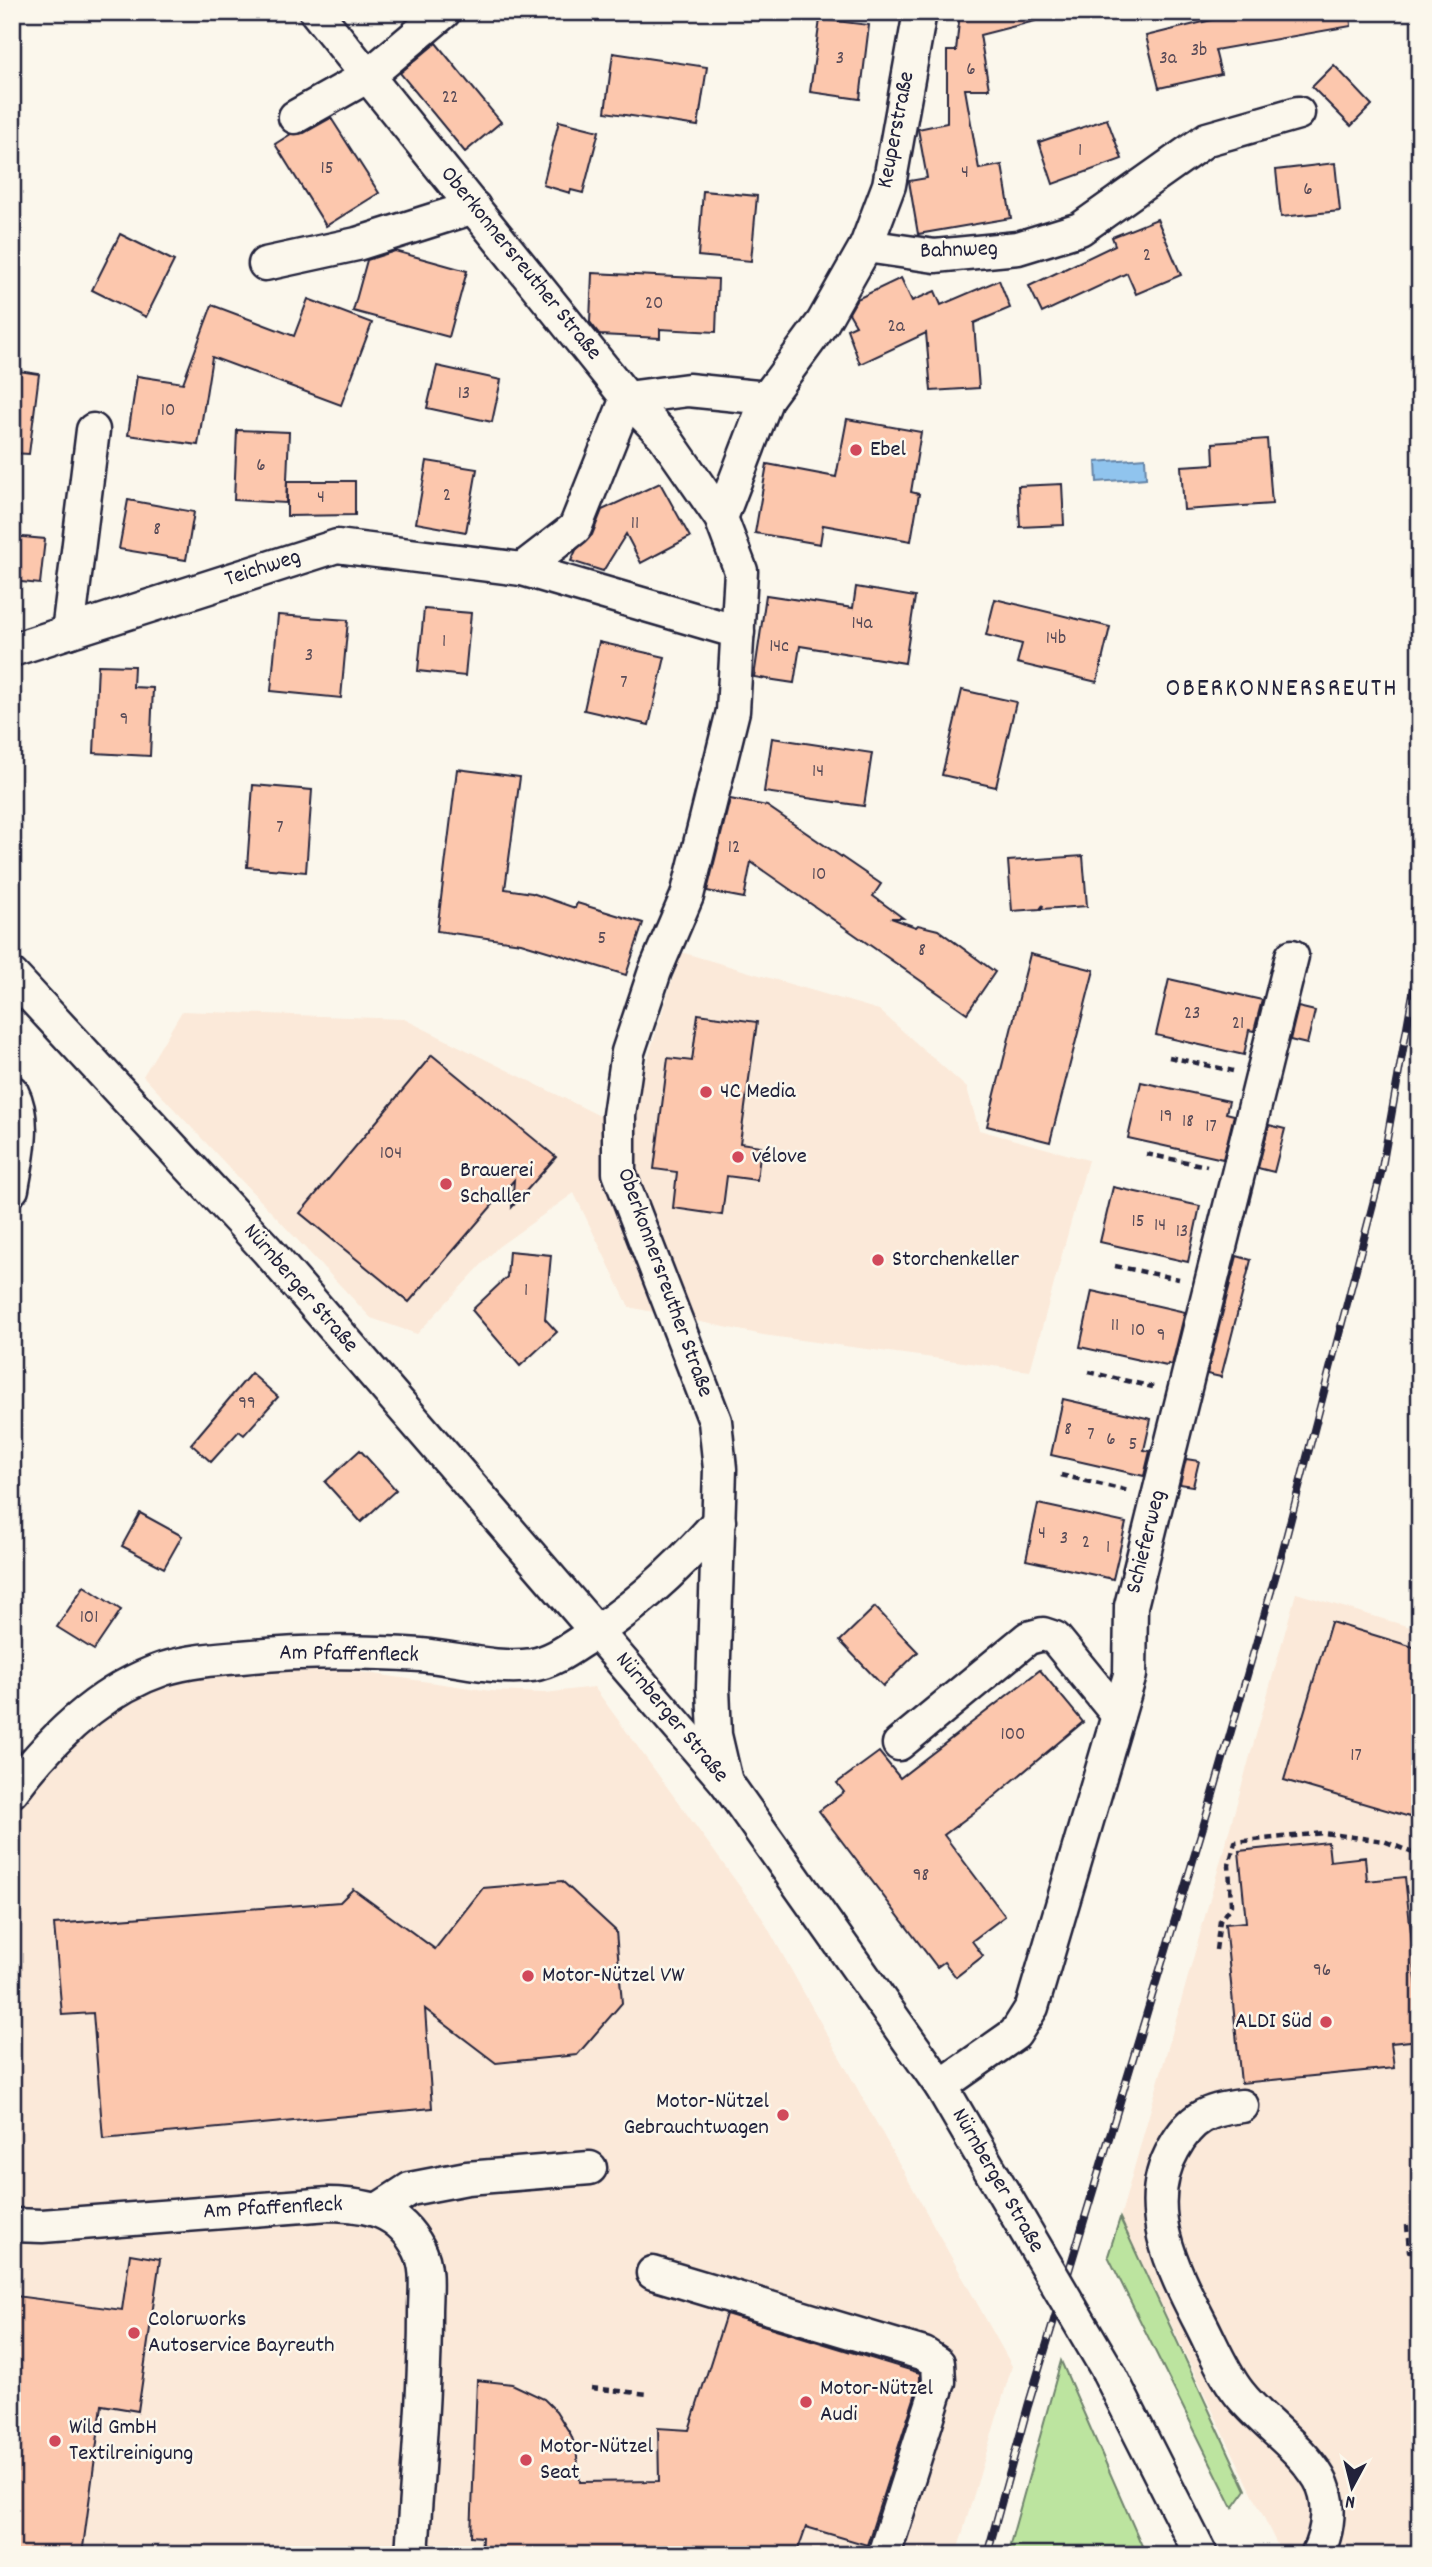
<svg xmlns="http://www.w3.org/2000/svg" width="1432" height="2567" font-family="Dekko,sans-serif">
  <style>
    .built { fill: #fbe9d9 }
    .green { fill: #bce49f; stroke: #6f836d; stroke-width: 2 }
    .water { fill: #90c4ee; stroke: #6483a6; stroke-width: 2 }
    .building { fill: #fcc7ad; stroke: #22223b; stroke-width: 2 }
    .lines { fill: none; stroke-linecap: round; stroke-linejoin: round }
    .minor-casing { stroke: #22223b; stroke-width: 37 }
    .path { stroke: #22223b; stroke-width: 4.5; stroke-dasharray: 7 5; stroke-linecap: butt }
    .minor { stroke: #fbf7ec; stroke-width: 32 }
    .rail-casing { stroke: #22223b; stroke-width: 8 }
    .rail { stroke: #fbf7ec; stroke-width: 5; stroke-dasharray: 16; stroke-linecap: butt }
    .minor-bridge-casing { stroke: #22223b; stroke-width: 37; stroke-linecap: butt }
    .minor-bridge { stroke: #fbf7ec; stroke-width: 32 }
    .poi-dot { fill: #d1495b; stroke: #fbf7ec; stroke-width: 2.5 }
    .labels { text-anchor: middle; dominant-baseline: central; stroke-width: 5; stroke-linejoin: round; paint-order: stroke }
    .number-label { font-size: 19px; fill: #584b58 }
    .street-label { font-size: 23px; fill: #22223b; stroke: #fbf7ec }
    .poi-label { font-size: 23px; fill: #22223b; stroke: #fbf7ec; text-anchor: start }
    .quarter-label { font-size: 26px; letter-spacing: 2px; fill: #22223b; stroke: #fbf7ec }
  </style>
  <rect width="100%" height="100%" fill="#fbf7ec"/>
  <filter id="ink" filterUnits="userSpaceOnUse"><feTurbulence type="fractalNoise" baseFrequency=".0143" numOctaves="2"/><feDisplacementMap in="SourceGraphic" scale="14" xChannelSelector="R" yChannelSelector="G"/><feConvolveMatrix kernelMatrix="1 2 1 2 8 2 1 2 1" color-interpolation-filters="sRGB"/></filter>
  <g filter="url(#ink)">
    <!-- built -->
    <g class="built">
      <path d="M 681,952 L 879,1010 L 967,1088 L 979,1130 L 1088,1160 L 1030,1371 L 763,1335 L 629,1307 L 574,1193 L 498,1247 L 417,1334 L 371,1318 L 143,1076 L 182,1011 L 404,1019 L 600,1116 L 635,1100 Z"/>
      <path d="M 1296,1593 L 1420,1630 L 1420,2555 L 1282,2555 L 1120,2218 Z"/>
      <path d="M 333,1668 L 491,1691 L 545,1693 L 594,1687 L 760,1914 L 1012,2366 L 956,2555 L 12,2555 L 12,1811 L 79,1736 L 117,1710 L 158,1689 L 225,1670 Z"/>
    </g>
    <!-- green -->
    <g class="green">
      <path d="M 1120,2218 L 1246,2490 L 1233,2508 L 1108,2256 Z"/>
      <path d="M 1061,2361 L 1146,2555 L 1007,2555 Z"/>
    </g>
    <!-- water -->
    <path class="water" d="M 1145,458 L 1146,478 L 1097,482 L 1096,462 Z"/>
    <!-- building -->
    <g class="building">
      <path d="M 960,12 L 1034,12 L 1035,21 L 980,35 L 989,89 L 965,89 L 979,169 L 1002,165 L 1011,218 L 918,234 L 909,181 L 927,178 L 918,129 L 947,123 L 947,51 L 956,51 Z"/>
      <path d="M 1244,12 L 1350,12 L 1351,26 L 1215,50 L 1221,74 L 1159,88 L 1146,36 Z"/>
      <path d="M 820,19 L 869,25 L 860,99 L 810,92 Z"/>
      <path d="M 436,43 L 501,122 L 465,152 L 400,73 Z"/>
      <path d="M 613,53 L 707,67 L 698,126 L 605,112 Z"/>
      <path d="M 1334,65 L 1372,105 L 1351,126 L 1312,87 Z"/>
      <path d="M 331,118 L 379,193 L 326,226 L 275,144 L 291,134 L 304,133 Z"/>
      <path d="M 1107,119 L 1122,159 L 1053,184 L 1039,142 Z"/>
      <path d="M 559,121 L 599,131 L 583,193 L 571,190 L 570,193 L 543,185 Z"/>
      <path d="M 1335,163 L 1340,211 L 1281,217 L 1276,170 Z"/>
      <path d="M 703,191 L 757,196 L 751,261 L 698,256 Z"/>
      <path d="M 1157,219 L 1181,275 L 1136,294 L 1127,273 L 1042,313 L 1029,286 L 1115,245 L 1112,237 Z"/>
      <path d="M 120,234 L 174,261 L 146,317 L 92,290 Z"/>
      <path d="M 395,251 L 467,271 L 449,337 L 353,311 L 367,260 Z"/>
      <path d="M 592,273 L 718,279 L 716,332 L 660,329 L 660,338 L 600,335 L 590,322 Z"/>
      <path d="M 901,278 L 912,301 L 935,291 L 941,305 L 999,280 L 1010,308 L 974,323 L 979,388 L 931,391 L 926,333 L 860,364 L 847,329 L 856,325 L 849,313 L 857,299 Z"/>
      <path d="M 308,299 L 372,323 L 341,405 L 212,357 L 198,445 L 128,435 L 137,376 L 183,383 L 212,305 L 294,336 Z"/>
      <path d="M 437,366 L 501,380 L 492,422 L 427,408 Z"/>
      <path d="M 12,370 L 39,374 L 29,454 L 12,453 Z"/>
      <path d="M 847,419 L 921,432 L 911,492 L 919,494 L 911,541 L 823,525 L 820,544 L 755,533 L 767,464 L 836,477 Z"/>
      <path d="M 237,430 L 289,432 L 286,503 L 234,500 Z"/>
      <path d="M 1267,439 L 1272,504 L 1184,510 L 1181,466 L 1214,464 L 1213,443 Z"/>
      <path d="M 427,461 L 477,469 L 466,532 L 416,523 Z"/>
      <path d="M 287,481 L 355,481 L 355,515 L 287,516 Z"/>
      <path d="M 660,483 L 690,537 L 641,563 L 626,534 L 603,571 L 571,561 L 576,550 L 592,535 L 602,510 Z"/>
      <path d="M 1062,484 L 1064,525 L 1020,527 L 1018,486 Z"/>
      <path d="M 128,500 L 194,512 L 186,560 L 119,549 Z"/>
      <path d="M 12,536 L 45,539 L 40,584 L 12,581 Z"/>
      <path d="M 856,587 L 915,597 L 905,663 L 800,646 L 794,683 L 754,677 L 766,595 L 853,608 Z"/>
      <path d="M 995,599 L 1110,627 L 1097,682 L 1017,663 L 1022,644 L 986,635 Z"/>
      <path d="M 424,609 L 471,613 L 465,676 L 418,671 Z"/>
      <path d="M 278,615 L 348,620 L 341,698 L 271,691 Z"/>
      <path d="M 599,642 L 665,657 L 649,725 L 584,710 Z"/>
      <path d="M 98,665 L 134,666 L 133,687 L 153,688 L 150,756 L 94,753 Z"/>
      <path d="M 962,690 L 1016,702 L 996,787 L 942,775 Z"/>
      <path d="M 772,738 L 872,753 L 864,806 L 764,792 Z"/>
      <path d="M 457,769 L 520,777 L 505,889 L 532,893 L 575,908 L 577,903 L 643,923 L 626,975 L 521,943 L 437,931 Z"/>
      <path d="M 253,785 L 312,790 L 306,872 L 247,867 Z"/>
      <path d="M 730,799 L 767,806 L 881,884 L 873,896 L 903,918 L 891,918 L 916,927 L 918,925 L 938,930 L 995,972 L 967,1013 L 751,862 L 744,898 L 707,891 Z"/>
      <path d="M 1083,856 L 1087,906 L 1042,909 L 1043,905 L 1040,909 L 1012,911 L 1008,861 Z"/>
      <path d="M 1030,954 L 1094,970 L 1050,1142 L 987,1126 Z"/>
      <path d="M 1169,979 L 1262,1000 L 1254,1031 L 1249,1030 L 1244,1055 L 1156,1035 Z"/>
      <path d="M 1298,1007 L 1315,1011 L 1307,1044 L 1290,1040 Z"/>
      <path d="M 698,1014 L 757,1022 L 740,1143 L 761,1146 L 757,1180 L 727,1176 L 722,1215 L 673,1208 L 677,1172 L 654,1169 L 668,1058 L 692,1061 Z"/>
      <path d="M 432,1055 L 556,1157 L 512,1207 L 514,1180 L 409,1302 L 300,1213 Z"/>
      <path d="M 1141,1082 L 1229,1101 L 1226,1113 L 1234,1115 L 1223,1159 L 1128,1138 Z"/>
      <path d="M 1269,1125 L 1285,1129 L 1274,1172 L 1258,1168 Z"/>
      <path d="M 1113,1187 L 1200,1206 L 1188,1262 L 1100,1242 Z"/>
      <path d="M 509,1251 L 551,1255 L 545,1319 L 557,1332 L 520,1366 L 472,1310 L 507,1277 Z"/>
      <path d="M 1237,1256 L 1251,1260 L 1221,1377 L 1207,1374 Z"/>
      <path d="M 1092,1291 L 1185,1312 L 1172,1365 L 1168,1364 L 1167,1366 L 1080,1347 Z"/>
      <path d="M 251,1373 L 278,1397 L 244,1435 L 239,1431 L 211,1462 L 191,1444 Z"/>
      <path d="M 1063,1399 L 1151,1419 L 1144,1450 L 1150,1451 L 1144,1476 L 1051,1455 Z"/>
      <path d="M 360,1450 L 396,1490 L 361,1522 L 325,1482 Z"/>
      <path d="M 1186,1459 L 1199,1461 L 1193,1486 L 1180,1484 Z"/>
      <path d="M 1038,1504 L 1126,1523 L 1113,1579 L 1026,1560 Z"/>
      <path d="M 140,1513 L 182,1536 L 164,1568 L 122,1546 Z"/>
      <path d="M 84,1586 L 121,1610 L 94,1650 L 57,1627 Z"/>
      <path d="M 875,1607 L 918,1652 L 883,1686 L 840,1641 Z"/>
      <path d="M 1331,1622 L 1420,1649 L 1420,1820 L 1284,1780 Z"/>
      <path d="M 1040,1670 L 1083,1722 L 984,1805 L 944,1835 L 1005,1916 L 972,1941 L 983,1956 L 956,1977 L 944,1962 L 937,1967 L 819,1811 L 844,1792 L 837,1783 L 879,1752 L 900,1778 Z"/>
      <path d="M 1328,1842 L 1330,1861 L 1365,1857 L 1367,1881 L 1405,1877 L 1420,2018 L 1420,2040 L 1391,2043 L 1394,2068 L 1241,2083 L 1225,1924 L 1246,1922 L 1239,1851 Z"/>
      <path d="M 562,1881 L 616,1931 L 622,2003 L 577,2055 L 496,2063 L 425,2009 L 432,2108 L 103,2139 L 93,2013 L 62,2015 L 54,1924 L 340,1902 L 353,1889 L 435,1949 L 483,1888 Z"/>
      <path d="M 130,2254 L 160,2259 L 138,2411 L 102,2405 L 82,2555 L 12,2555 L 12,2327 L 16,2296 L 122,2310 Z"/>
      <path d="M 726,2314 L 920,2373 L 920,2380 L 867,2545 L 806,2527 L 796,2555 L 481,2555 L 482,2537 L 471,2536 L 477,2380 L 512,2384 L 544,2399 L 556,2411 L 571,2435 L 576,2449 L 580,2482 L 659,2481 L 658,2428 L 689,2430 Z"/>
    </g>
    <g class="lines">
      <!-- minor casing -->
      <g class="minor-casing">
        <g id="minor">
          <path d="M 316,12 L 627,398 L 664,436 L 721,518 L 741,571 L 733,711 L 687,896 L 655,971 L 628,1052 L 619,1115 L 619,1173 L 715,1421 L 720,1469 L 713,1688 L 715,1735 L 726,1782"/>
          <path d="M 295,117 L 368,76 L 444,12"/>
          <path d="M 866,246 L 935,256 L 1018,248 L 1080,229 L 1207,139 L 1298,113"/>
          <path d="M 265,264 L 357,244 L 474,207"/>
          <path d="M 627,398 L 688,390 L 767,398"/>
          <path d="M 721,518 L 767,398 L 823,322 L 866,246 L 889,185 L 920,12"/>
          <path d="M 522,569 L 738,632"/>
          <path d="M 68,632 L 93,430"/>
          <path d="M 12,650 L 337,546 L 522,569 L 575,528 L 627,398"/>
          <path d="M 12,975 L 267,1250 L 726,1782 L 941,2086 L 993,2175"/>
          <path d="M 12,1092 C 27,1121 17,1158 12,1189"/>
          <path d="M 899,1744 L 1028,1638 L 1043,1634 L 1055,1638 L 1118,1715"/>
          <path d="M 12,1791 C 50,1740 101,1690 163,1669 C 188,1661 215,1659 241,1657 C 301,1651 362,1651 421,1655 C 457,1658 496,1670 532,1665 C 550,1662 565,1652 580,1642 C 634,1610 678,1568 719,1521"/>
          <path d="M 941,2086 L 1015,2034 L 1032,2007 L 1130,1675 L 1131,1606 L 1292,956"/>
          <path d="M 1242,2106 C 1208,2110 1191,2117 1174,2148 C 1139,2208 1175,2273 1203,2328 C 1214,2350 1224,2374 1239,2393 C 1263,2424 1299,2445 1319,2478 C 1333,2501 1328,2532 1317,2555"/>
          <path d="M 379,2209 L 410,2189 L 467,2178 L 590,2168"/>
          <path d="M 12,2225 L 42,2226 L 329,2204 C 369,2205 399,2210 419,2249 C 429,2268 425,2292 425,2313 C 425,2394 417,2474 412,2555"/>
          <path d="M 653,2273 L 924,2354 L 938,2363 L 939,2382 L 884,2555"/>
          <path d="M 1108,2371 L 1201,2555"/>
        </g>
      </g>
      <!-- path -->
      <g class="path">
        <path d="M 1169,1057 L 1233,1071"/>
        <path d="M 1146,1154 L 1207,1166"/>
        <path d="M 1115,1266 L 1179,1279"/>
        <path d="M 1089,1372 L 1153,1387"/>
        <path d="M 1061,1475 L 1129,1491"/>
        <path d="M 1216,1950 L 1220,1921 L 1231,1905 L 1229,1865 L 1235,1842 L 1323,1833 L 1384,1841 L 1420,1856"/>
        <path d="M 1407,2225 L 1409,2251 L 1420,2251"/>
        <path d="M 591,2388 L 649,2394"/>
      </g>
      <!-- minor -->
      <use href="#minor" class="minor"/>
      <!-- rail casing -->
      <g class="rail-casing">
        <path id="rail" d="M 987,2555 L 1028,2406 L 1213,1794 L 1282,1553 L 1381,1173 L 1420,954"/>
      </g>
      <!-- rail -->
      <use href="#rail" class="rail"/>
      <!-- minor-bridge casing -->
      <g class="minor-bridge-casing">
        <path id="minor-bridge" d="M 993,2175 L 1108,2371"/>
      </g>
      <!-- minor-bridge -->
      <use href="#minor-bridge" class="minor-bridge"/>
    </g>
  </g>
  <!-- markers -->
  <g class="poi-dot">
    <circle cx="856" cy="450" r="7"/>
    <circle cx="706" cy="1092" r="7"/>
    <circle cx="738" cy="1157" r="7"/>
    <circle cx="446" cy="1184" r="7"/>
    <circle cx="878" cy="1260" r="7"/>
    <circle cx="528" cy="1976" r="7"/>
    <circle cx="1326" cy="2022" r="7"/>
    <circle cx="783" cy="2115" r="7"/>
    <circle cx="134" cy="2333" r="7"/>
    <circle cx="806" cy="2402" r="7"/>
    <circle cx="55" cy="2441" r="7"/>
    <circle cx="526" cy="2460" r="7"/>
  </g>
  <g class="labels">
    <!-- number labels -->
    <g class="number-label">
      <text x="1199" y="51">3b</text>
      <text x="840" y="59">3</text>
      <text x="1168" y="59">3a</text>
      <text x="971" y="70">6</text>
      <text x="450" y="98">22</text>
      <text x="1080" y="151">1</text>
      <text x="327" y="169">15</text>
      <text x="965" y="173">4</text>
      <text x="1308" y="190">6</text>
      <text x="1147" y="256">2</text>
      <text x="654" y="304">20</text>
      <text x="896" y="327">2a</text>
      <text x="464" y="394">13</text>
      <text x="168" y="411">10</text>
      <text x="261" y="466">6</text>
      <text x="447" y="496">2</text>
      <text x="321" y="498">4</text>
      <text x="635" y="524">11</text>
      <text x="157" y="530">8</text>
      <text x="862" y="624">14a</text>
      <text x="1056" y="639">14b</text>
      <text x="444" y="642">1</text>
      <text x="779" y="647">14c</text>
      <text x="309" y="656">3</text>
      <text x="624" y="683">7</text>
      <text x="124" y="720">9</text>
      <text x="818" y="772">14</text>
      <text x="280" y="828">7</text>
      <text x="734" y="848">12</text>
      <text x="819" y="875">10</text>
      <text x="602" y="939">5</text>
      <text x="922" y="951">8</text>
      <text x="1192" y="1014">23</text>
      <text x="1238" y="1024">21</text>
      <text x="1166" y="1117">19</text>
      <text x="1188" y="1122">18</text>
      <text x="1211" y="1127">17</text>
      <text x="391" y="1154">104</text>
      <text x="1138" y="1222">15</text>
      <text x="1160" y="1226">14</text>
      <text x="1182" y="1232">13</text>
      <text x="526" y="1291">1</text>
      <text x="1115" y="1326">11</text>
      <text x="1138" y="1331">10</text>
      <text x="1161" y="1336">9</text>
      <text x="247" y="1404">99</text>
      <text x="1068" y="1430">8</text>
      <text x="1091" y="1435">7</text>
      <text x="1111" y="1440">6</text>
      <text x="1133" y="1445">5</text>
      <text x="1042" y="1534">4</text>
      <text x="1064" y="1539">3</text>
      <text x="1086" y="1543">2</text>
      <text x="1108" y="1548">1</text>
      <text x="89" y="1618">101</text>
      <text x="1013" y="1735">100</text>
      <text x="1356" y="1756">17</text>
      <text x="921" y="1876">98</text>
      <text x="1322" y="1971">96</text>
    </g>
    <!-- street labels -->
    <g class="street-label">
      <text transform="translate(897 130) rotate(-79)">Keuperstraße</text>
      <text transform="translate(959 251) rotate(-2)">Bahnweg</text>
      <text transform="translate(520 264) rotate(51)">Oberkonnersreuther Straße</text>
      <text transform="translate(263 569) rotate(-18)">Teichweg</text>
      <text transform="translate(664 1283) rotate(70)">Oberkonnersreuther Straße</text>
      <text transform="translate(300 1289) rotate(49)">Nürnberger Straße</text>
      <text transform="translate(1147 1542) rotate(-76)">Schieferweg</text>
      <text transform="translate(349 1655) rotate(1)">Am Pfaffenfleck</text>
      <text transform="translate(671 1718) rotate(50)">Nürnberger Straße</text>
      <text transform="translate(997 2181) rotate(60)">Nürnberger Straße</text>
      <text transform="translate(273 2209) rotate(-3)">Am Pfaffenfleck</text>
    </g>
    <!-- poi labels -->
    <g class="poi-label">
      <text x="870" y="450">Ebel</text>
      <text x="720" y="1092">4C Media</text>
      <text x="752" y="1157">vélove</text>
      <text x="460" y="1171">Brauerei<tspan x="460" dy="26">Schaller</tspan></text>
      <text x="892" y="1260">Storchenkeller</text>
      <text x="542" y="1976">Motor-Nützel VW</text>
      <text x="1312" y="2022" text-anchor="end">ALDI Süd</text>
      <text x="769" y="2102" text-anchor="end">Motor-Nützel<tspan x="769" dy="26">Gebrauchtwagen</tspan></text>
      <text x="148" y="2320">Colorworks<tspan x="148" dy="26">Autoservice Bayreuth</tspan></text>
      <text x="820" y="2389">Motor-Nützel<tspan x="820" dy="26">Audi</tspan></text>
      <text x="69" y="2428">Wild GmbH<tspan x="69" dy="26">Textilreinigung</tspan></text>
      <text x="540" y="2447">Motor-Nützel<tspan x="540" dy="26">Seat</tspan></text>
    </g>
    <!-- quarter labels -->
    <g class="quarter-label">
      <text x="1282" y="689">OBERKONNERSREUTH</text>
    </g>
  </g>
  <!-- margin -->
  <rect width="1432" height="2567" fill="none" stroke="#fbf7ec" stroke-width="42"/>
  <rect x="21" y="21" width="1390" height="2525" fill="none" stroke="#22223b" stroke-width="2.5" filter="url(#ink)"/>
  <!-- north arrow -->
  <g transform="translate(1352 2487) rotate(187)" stroke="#fbf7ec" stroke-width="5" paint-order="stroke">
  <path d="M0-5L12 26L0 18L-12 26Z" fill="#22223b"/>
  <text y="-10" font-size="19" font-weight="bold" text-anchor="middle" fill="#22223b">N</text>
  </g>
</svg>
